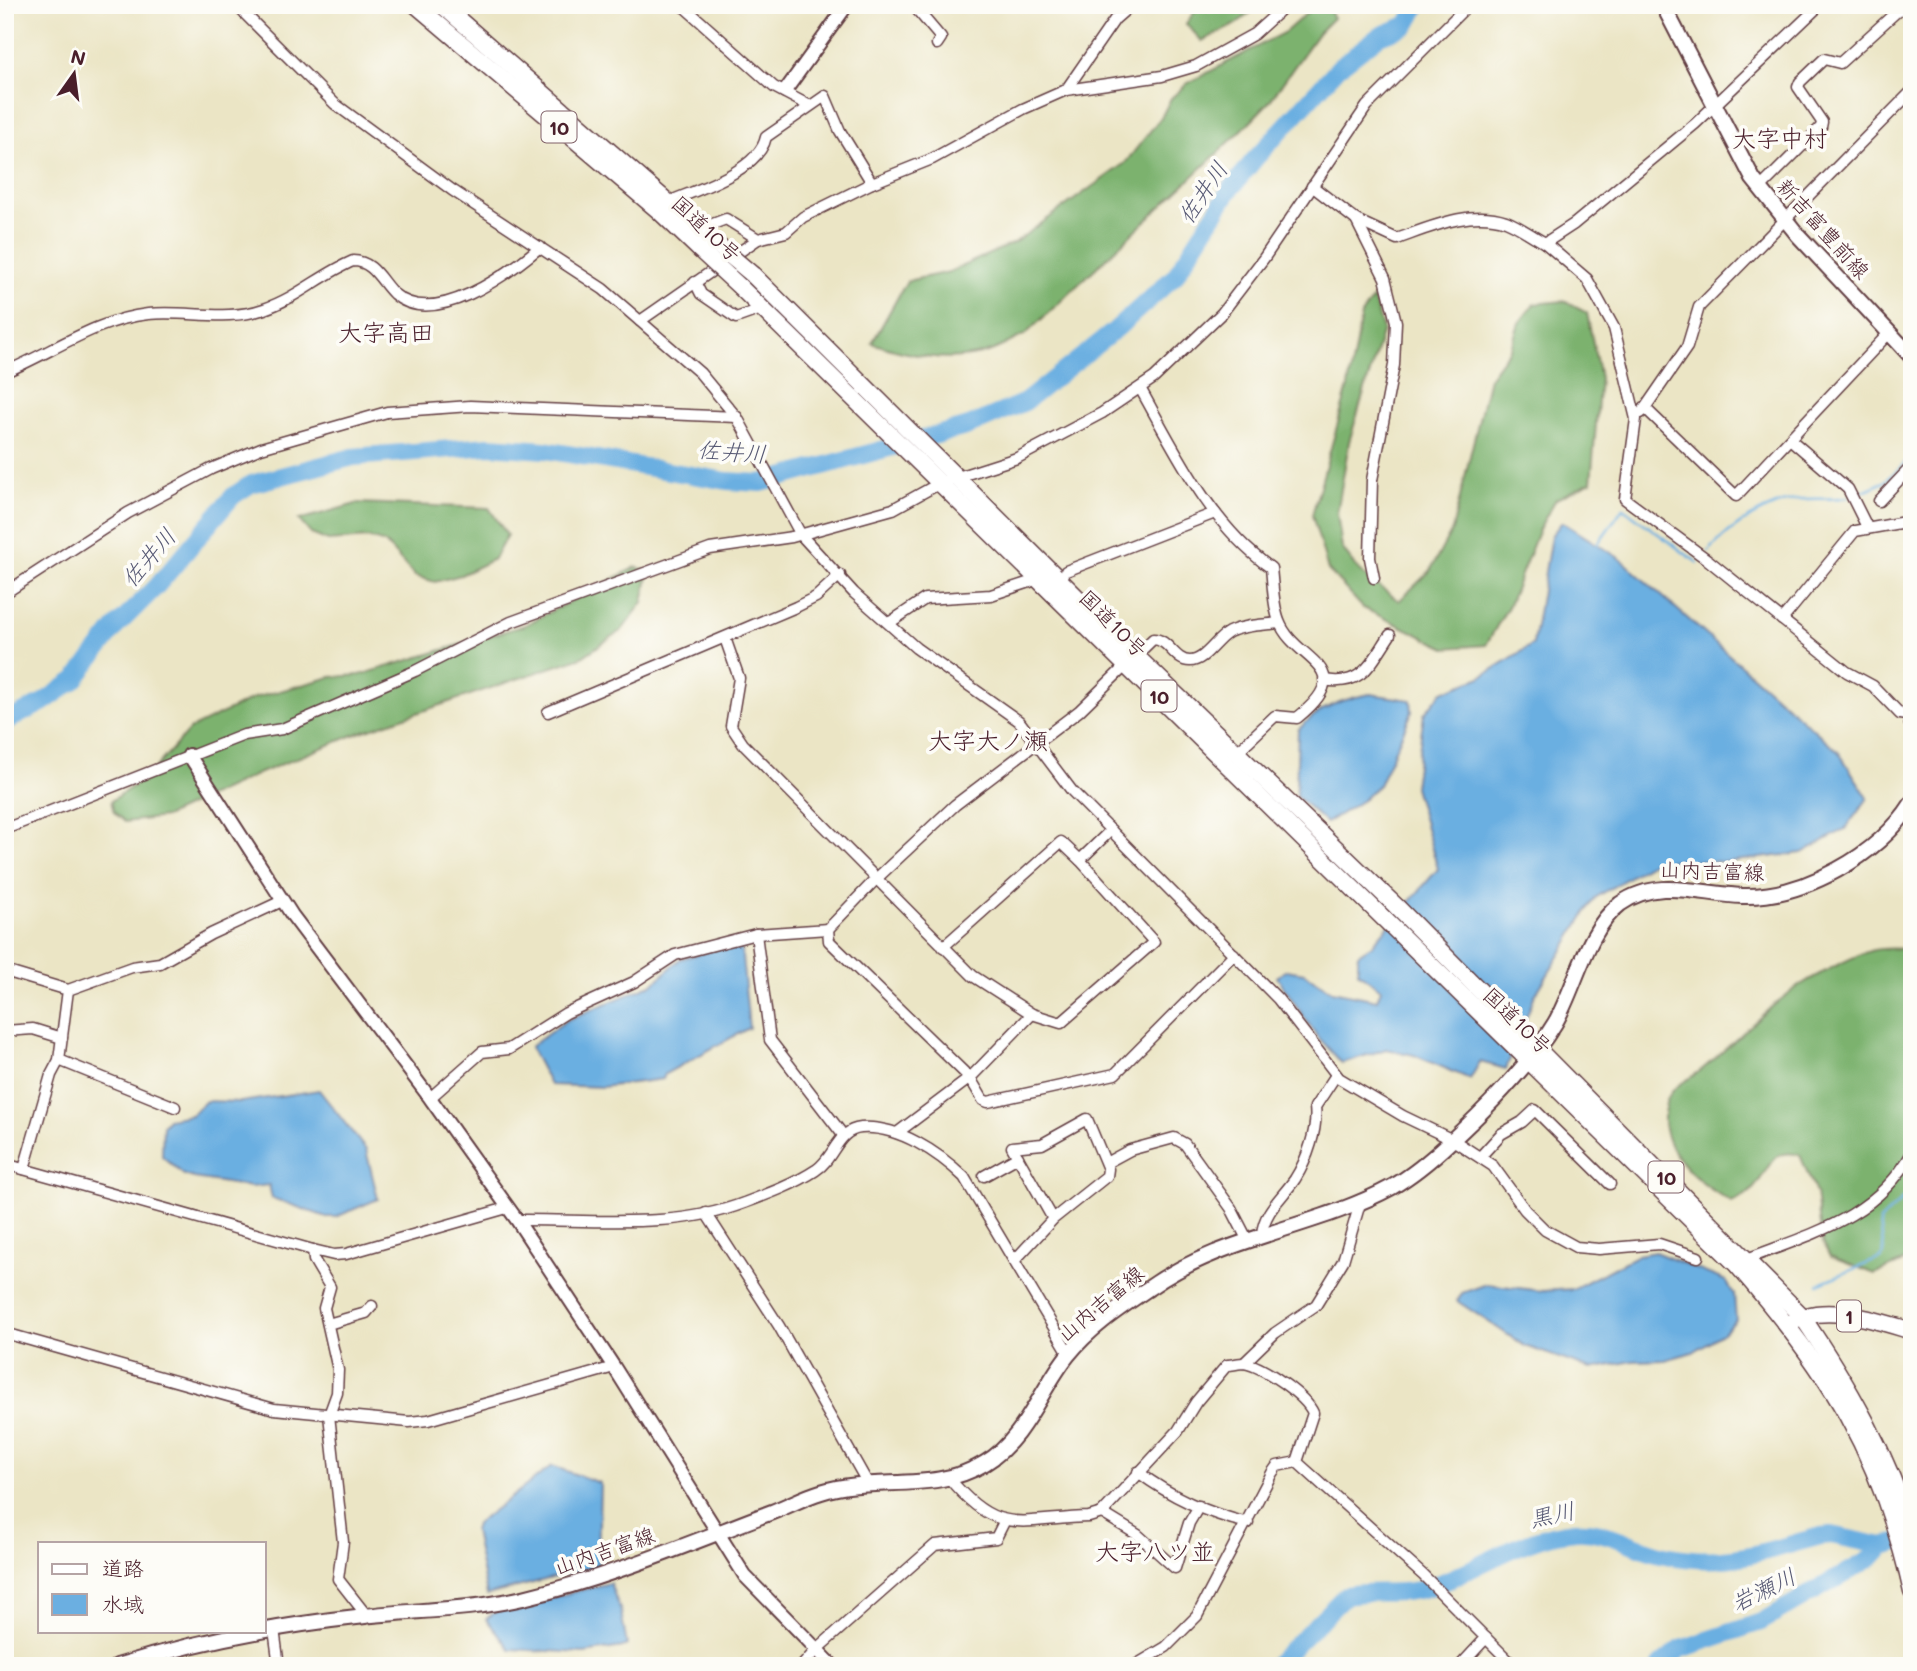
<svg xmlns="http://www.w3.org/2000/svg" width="1917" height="1671" font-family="Mali,'Klee One',sans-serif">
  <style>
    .forest { fill: #7cb26e; stroke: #63684c; stroke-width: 2 }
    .water { fill: #6bafe1; stroke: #5a6786; stroke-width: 2 }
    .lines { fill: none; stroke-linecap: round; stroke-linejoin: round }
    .stream { stroke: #6bafe1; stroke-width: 2.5 }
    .river { stroke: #6bafe1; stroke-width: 18 }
    .minor-casing { stroke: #623d42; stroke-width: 13 }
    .tertiary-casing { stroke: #623d42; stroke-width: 16 }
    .secondary-casing { stroke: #623d42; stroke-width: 18 }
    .primary-casing { stroke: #623d42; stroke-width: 19 }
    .trunk-casing { stroke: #623d42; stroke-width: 19 }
    .minor { stroke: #fff; stroke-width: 10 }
    .tertiary { stroke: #fff; stroke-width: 12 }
    .secondary { stroke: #fff; stroke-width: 14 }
    .primary { stroke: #fff; stroke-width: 16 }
    .trunk { stroke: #fff; stroke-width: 16 }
    .trunk-bridge-casing { stroke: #623d42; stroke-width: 19; stroke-linecap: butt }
    .trunk-bridge { stroke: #fff; stroke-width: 16 }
    .labels { text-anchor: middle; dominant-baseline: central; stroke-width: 7; stroke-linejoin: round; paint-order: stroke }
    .shield { fill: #fdfcf7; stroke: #806168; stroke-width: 2 }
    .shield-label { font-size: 19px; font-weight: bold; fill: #4a1f2b }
    .street-label { font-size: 21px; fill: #4a1f2b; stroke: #fdfcf7 }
    .water-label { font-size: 23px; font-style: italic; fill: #575974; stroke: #fdfcf7 }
    .quarter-label { font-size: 24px; fill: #4a1f2b; stroke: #fdfcf7 }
  </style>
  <rect width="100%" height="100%" fill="#fdfcf7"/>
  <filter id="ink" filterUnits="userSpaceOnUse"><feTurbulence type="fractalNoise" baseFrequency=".0143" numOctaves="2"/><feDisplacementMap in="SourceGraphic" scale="14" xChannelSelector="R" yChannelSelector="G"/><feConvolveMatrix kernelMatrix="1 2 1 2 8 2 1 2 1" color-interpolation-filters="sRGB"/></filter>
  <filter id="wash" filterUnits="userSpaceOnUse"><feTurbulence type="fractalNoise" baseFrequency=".00686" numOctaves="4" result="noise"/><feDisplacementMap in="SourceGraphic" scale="28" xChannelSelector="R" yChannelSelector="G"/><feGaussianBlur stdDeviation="1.57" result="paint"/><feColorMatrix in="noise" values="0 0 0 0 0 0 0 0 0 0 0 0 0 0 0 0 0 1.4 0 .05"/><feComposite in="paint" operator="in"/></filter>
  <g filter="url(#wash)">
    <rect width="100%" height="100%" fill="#ebe5c5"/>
    <!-- forest -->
    <g class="forest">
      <path d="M 1199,5 L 1261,5 L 1233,26 L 1202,41 L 1186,24 Z"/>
      <path d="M 1316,5 L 1329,5 L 1333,18 L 1319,32 L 1269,102 L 1243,129 L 1026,334 C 1015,339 1003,347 991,351 C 953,364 908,356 872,343 L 907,281 L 949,272 L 1014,243 L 1125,163 L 1162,116 L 1171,98 L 1188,83 L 1285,32 Z"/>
      <path d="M 1373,298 L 1383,330 L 1349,442 L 1337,513 L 1342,548 L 1360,572 L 1399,601 L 1430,571 L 1452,530 L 1489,378 L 1511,348 L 1519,323 L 1534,304 L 1564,301 L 1587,313 L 1600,378 L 1591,482 L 1556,499 L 1540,527 L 1509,605 L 1486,645 L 1446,648 L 1363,608 L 1328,570 L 1312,515 L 1348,387 L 1361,315 Z"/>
      <path d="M 359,503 L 489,508 L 507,535 L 494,559 L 461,575 L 435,582 L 415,576 L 385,543 L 369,538 L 328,541 L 311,534 L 299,520 Z"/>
      <path d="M 636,567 L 645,570 L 648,577 L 643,602 L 622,630 L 582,657 L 361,732 L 260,773 L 165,817 L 125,822 L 114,812 L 111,801 L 148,776 L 190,729 L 254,698 L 331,677 L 360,675 L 525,625 Z"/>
      <path d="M 1912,949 L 1912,1258 L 1875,1274 L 1830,1257 L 1822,1241 L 1816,1193 L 1800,1155 C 1768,1147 1770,1172 1752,1190 C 1747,1196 1739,1198 1732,1202 C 1697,1183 1654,1148 1666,1103 C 1671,1086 1687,1081 1700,1071 C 1734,1044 1765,1008 1802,984 C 1815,976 1861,952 1874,950 C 1886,947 1900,949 1912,949 Z"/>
    </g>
    <!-- water -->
    <g class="water">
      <path d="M 1562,522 L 1619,558 L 1838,751 L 1868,798 L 1845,829 L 1802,853 L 1727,862 L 1675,860 L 1652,863 L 1595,898 L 1534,997 L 1506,1069 L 1480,1062 L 1470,1079 L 1414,1055 L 1386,1049 L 1342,1063 L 1317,1036 L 1277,977 L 1286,970 L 1304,973 L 1332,991 L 1377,1000 L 1381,989 L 1358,972 L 1358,954 L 1372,945 L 1438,869 L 1414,787 L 1424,714 L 1442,692 L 1481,677 L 1533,644 L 1551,536 Z"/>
      <path d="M 1370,694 L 1411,700 L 1412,712 L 1380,783 L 1364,799 L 1326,823 L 1296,796 L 1298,730 C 1320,707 1339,700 1370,694 Z"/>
      <path d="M 736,944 L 741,946 L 749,1028 L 665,1074 L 663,1079 L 602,1087 L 550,1085 L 530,1047 L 567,1020 L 653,984 L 680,959 Z"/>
      <path d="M 319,1090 L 366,1150 L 378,1199 L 336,1217 L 326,1217 L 272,1198 L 269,1185 L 251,1187 L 194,1178 L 184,1175 L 162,1156 L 163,1125 L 168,1119 L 191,1115 L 206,1101 L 241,1102 Z"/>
      <path d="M 1655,1252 L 1726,1281 L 1734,1294 L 1736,1320 L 1723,1333 L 1693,1352 L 1665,1360 L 1633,1361 L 1591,1369 L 1525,1346 L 1457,1301 L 1462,1293 L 1487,1284 L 1542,1291 L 1573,1289 L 1638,1255 Z"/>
      <path d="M 552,1466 L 600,1483 L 598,1566 L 487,1595 L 474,1531 L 476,1524 Z"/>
      <path d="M 610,1583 L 621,1612 L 627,1645 L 623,1647 L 584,1653 L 510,1649 L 486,1619 L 497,1611 Z"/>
    </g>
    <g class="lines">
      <!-- stream -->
      <g class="stream">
        <path d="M 1854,495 L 1884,482 L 1912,457"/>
        <path d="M 1596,546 L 1623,508 L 1698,563"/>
        <path d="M 1709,551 C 1731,526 1770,501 1804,499 C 1819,498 1833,500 1848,497"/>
        <path d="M 1818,1284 L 1881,1258 L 1884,1254 L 1880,1221 L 1912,1190"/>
      </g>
      <!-- river -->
      <g class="river">
        <path d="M 5,722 L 42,703 L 75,680 L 116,627 L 157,586 L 233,496 L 251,484 L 353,457 L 489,446 L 545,450 L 727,481 L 761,483 L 969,426 L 1025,402 L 1114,331 L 1175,276 L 1229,191 L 1254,160 L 1340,66 L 1379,36 L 1407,25 L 1418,5"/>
        <path d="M 1274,1666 L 1346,1595 C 1374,1590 1403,1596 1430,1587 C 1478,1570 1522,1536 1574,1531 C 1608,1528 1633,1549 1665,1555 C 1728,1568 1763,1551 1821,1536 L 1831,1535 L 1883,1546 L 1912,1538"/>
        <path d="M 1660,1666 L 1681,1649 L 1761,1622 L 1872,1558 L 1883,1546"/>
      </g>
    </g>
  </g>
  <g filter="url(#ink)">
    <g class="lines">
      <!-- minor casing -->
      <g class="minor-casing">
        <g id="minor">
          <path d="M 236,5 L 335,104 L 452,190 L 603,289 L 700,373 L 738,419 L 801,535 L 854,593 L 916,648 L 1019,721 L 1072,791 L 1278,999 L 1339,1078 L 1403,1116 L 1453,1140 L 1493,1166 L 1525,1210 L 1545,1230 L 1576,1247 L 1599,1249 L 1659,1244 L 1698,1257"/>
          <path d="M 682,5 L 774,87 L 808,105"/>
          <path d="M 913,5 L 941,38 L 937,44"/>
          <path d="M 1066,90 L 1115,19 L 1131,5"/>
          <path d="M 1312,186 L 1356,220 L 1397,239 C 1431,227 1470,209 1506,221 C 1519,226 1532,236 1545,243 L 1574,224 L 1695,124 L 1820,5"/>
          <path d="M 1760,188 L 1821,127 L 1822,122 L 1798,87 L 1800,82 L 1824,59 L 1840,63 L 1904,5"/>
          <path d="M 668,202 C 696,190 759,171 766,137 L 825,96 L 840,131 L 872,183"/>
          <path d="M 1356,220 L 1385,278 L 1396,322 L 1394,365 L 1372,480 L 1370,558 L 1374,578"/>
          <path d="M 697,230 L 726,219 L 758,239"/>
          <path d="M 1545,243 L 1587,279 L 1614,328 L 1636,419 L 1625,499 L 1708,560 L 1847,672 L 1873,686 L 1900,714 L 1911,716"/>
          <path d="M 695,282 L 701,294 L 736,318 L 764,308"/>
          <path d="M 640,321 L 758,239 L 786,232 L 803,217 L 872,183 L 932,159 L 1023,109 L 1066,90 L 1162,76 L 1196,66 L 1254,34 L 1286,5"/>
          <path d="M 5,372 C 53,352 95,320 148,314 C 186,310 227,322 264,309 C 297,298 322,274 353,261 C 374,261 381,282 394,294 C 434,329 508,274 540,247"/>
          <path d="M 1140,388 C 1176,452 1210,525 1271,568 C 1273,585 1273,606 1279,621 C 1294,662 1362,666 1297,718 L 1275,716 L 1236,753"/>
          <path d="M 1645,408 L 1687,347 L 1699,307 L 1912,91"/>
          <path d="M 1641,413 L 1645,408 L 1736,496 L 1890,332"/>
          <path d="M 1790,439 L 1848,489 L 1867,527"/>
          <path d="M 1879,501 L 1912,466"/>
          <path d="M 1066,571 L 1215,513"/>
          <path d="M 5,593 L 128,513 L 211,469 L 261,448 L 387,412 L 470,406 L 737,417"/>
          <path d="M 1782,620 L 1855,531 L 1905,522 L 1912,526"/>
          <path d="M 889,623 L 925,599 L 991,595 L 1030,582"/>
          <path d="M 725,638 L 739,678 L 731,726 L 743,744 L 973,976 L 1032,1014 L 1061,1023 L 1154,942 L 1080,860 L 1111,830"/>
          <path d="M 1324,680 C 1363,687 1371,663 1390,635"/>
          <path d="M 548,712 L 796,607 L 816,597 L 840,575"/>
          <path d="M 5,829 L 244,735 L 282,729 L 415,671 L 511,622 L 710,549 L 792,537 L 893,509 L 942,482 L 1017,458 L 1102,413 L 1154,378 L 1222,313 L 1264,258 L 1367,106 L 1468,5"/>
          <path d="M 828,929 L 829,941 L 970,1078 L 983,1100 L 988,1102 L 1115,1074 L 1234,954"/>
          <path d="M 756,934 L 770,1040 L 843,1135"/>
          <path d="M 943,947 L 1061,842 L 1080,860"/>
          <path d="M 5,971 L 68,990 L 59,1060 L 51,1075 L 24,1169"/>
          <path d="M 68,990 L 132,967 L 160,963 L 211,934 L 282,901"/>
          <path d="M 5,1031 L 33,1029 L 62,1038"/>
          <path d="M 59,1060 L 175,1107"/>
          <path d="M 430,1098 L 482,1052 L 509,1049 L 566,1013 L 634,982 L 675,955 L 756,934 L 828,929 L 876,879 L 955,805 L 1079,711 L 1153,639 C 1169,639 1174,661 1190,661 C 1205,661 1216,639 1229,632 C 1243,625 1264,625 1279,623"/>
          <path d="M 897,1133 L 970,1078 L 1032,1014"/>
          <path d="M 1480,1157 L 1501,1134 L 1522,1122 L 1535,1110 L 1610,1184"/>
          <path d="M 1106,1163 L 1130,1150 L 1174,1138 L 1185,1144 L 1231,1208 L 1247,1239"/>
          <path d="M 5,1164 L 313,1250"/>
          <path d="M 984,1176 L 1018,1157"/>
          <path d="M 706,1213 L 779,1326 L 867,1482"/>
          <path d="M 517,1220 C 590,1219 674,1230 744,1203 C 768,1194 795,1184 816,1170 C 834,1159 837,1130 861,1128 C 898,1125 939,1153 964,1177 L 1069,1353"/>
          <path d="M 1262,1234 C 1264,1211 1282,1198 1295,1179 C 1307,1160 1318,1129 1315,1107 L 1336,1075"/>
          <path d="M 1747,1259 C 1811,1234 1876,1218 1912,1153"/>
          <path d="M 1014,1261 L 1053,1219 L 1107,1176 L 1108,1169 L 1087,1119 L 1042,1144 L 1012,1147 L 1053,1219"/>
          <path d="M 328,1324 L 366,1313 L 372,1306"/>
          <path d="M 5,1333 L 274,1409 L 409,1422 L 428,1420 L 614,1367"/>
          <path d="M 1244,1363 L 1275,1333 L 1316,1305 L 1343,1261 L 1361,1200"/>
          <path d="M 1138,1472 C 1170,1496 1209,1514 1248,1523"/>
          <path d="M 949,1478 C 998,1538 1020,1519 1089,1517 L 1102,1513 L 1178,1431 L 1196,1402 L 1227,1365 C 1232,1365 1239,1363 1244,1363 C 1263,1366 1306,1396 1313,1413 L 1297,1462 L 1423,1575 L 1514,1666"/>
          <path d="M 1102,1513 L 1138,1535 L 1175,1568 L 1189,1523 L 1199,1506"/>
          <path d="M 367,1616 L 338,1579 L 343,1542 L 329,1415 L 337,1393 L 338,1370 L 324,1308 L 330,1287 L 314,1260 L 313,1250 L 334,1255 L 346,1254 L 507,1208"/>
          <path d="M 274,1629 L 279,1666"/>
          <path d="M 802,1666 L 816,1650 L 935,1545 L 996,1538 L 1004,1522"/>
          <path d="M 1134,1666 L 1166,1647 L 1197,1616 L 1272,1473 L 1277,1466 L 1297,1462"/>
          <path d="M 1460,1666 L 1486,1638"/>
        </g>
      </g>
      <!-- tertiary casing -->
      <g class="tertiary-casing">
        <g id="tertiary">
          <path d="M 785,91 L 847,5"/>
          <path d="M 189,755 L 292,915 L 430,1098 L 517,1220 L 614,1367 L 745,1576 L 833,1666"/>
        </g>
      </g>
      <!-- secondary casing -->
      <g class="secondary-casing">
        <g id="secondary">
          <path d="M 1663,5 L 1753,179 L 1797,234 L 1912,357"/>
          <path d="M 1912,695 L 1912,723"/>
          <path d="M 117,1666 C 197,1641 282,1625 365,1616 C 418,1610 471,1610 523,1598 C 608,1578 690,1543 772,1512 C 788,1506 804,1497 821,1492 C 875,1475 935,1494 985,1463 C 1025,1439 1040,1390 1068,1355 C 1089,1328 1121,1307 1149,1288 C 1222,1236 1315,1229 1392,1187 C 1413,1175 1433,1158 1450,1142 C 1486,1109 1530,1064 1555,1023 C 1576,987 1586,930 1620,904 C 1658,877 1699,894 1742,896 C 1803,898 1879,855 1912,803"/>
        </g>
      </g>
      <!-- primary casing -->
      <g class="primary-casing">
        <path id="primary" d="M 1789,1325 C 1819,1300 1878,1321 1912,1331"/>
      </g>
      <!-- trunk casing -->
      <g class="trunk-casing">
        <g id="trunk">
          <path d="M 416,5 L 659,211 L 700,250"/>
          <path d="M 442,5 L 709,238"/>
          <path d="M 753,275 L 1136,656 L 1396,906 L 1801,1315 C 1848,1384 1888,1454 1912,1535"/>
          <path d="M 739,286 L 1736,1264 C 1829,1370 1881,1453 1912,1592"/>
        </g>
      </g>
      <!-- minor -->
      <use href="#minor" class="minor"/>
      <!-- tertiary -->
      <use href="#tertiary" class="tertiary"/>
      <!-- secondary -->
      <use href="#secondary" class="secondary"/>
      <!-- primary -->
      <use href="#primary" class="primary"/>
      <!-- trunk -->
      <use href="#trunk" class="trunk"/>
      <!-- trunk-bridge casing -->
      <g class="trunk-bridge-casing">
        <g id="trunk-bridge">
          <path d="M 709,238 L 753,275"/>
          <path d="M 700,250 L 739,286"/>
        </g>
      </g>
      <!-- trunk-bridge -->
      <use href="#trunk-bridge" class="trunk-bridge"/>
    </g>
  </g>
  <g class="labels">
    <!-- shield labels -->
    <g class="shield">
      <rect x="541.5" y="111.5" width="35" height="31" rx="5"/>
      <rect x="1141.5" y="680.5" width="35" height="31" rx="5"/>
      <rect x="1648.5" y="1161.5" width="35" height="31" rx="5"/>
      <rect x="1837" y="1300.5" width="24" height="31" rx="5"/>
    </g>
    <g class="shield-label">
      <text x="559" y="127">10</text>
      <text x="1159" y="696">10</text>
      <text x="1666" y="1177">10</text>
      <text x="1849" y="1316">1</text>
    </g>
    <!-- street labels -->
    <g class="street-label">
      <text transform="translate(707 228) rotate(43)">国道10号</text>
      <text transform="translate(1824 228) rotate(48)">新吉富豊前線</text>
      <text transform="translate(1114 623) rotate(45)">国道10号</text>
      <text transform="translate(1712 870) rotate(2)">山内吉富線</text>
      <text transform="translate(1518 1020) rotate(44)">国道10号</text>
      <text transform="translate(1100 1303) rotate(-40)">山内吉富線</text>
      <text transform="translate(604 1550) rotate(-19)">山内吉富線</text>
    </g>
    <!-- water labels -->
    <g class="water-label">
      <text transform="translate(1202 192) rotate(-56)">佐井川</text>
      <text transform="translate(732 451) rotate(4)">佐井川</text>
      <text transform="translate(148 557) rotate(-49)">佐井川</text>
      <text transform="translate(1552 1514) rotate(-12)">黒川</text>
      <text transform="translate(1763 1589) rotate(-26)">岩瀬川</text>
    </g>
    <!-- quarter labels -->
    <g class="quarter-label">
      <text x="1780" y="137">大字中村</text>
      <text x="386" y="331">大字高田</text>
      <text x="988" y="739">大字大ノ瀬</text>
      <text x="1155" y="1550">大字八ツ並</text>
    </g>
  </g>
  <!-- margin -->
  <rect width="1917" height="1671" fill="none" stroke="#fdfcf7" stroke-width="28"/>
  <!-- legend -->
  <rect x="38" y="1542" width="228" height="91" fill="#fdfcf7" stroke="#b5a4a5" stroke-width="2"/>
  <rect x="52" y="1564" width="35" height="10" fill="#ffffff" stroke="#b5a4a5" stroke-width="2"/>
  <text x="102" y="1576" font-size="21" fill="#4a1f2b">道路</text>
  <rect x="52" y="1594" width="35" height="21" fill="#6bafe1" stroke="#b5a4a5" stroke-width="2"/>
  <text x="102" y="1612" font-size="21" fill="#4a1f2b">水域</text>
  <!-- north arrow -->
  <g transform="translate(74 74) rotate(14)" stroke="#fdfcf7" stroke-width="5" paint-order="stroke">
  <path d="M0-5L12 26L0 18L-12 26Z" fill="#4a1f2b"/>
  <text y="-10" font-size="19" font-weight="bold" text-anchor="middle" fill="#4a1f2b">N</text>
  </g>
</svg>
